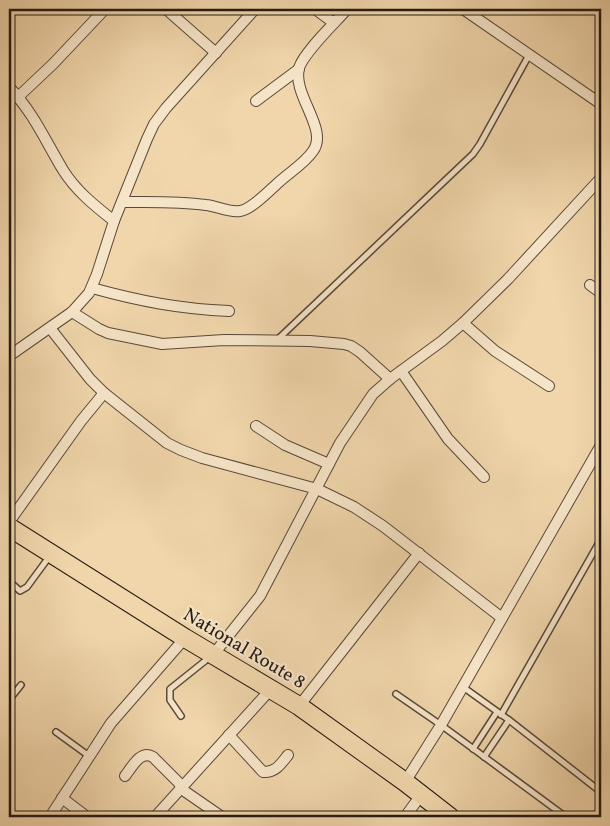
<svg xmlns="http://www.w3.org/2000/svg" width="610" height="826" font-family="Vollkorn,serif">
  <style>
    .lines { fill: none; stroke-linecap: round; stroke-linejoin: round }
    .lane-casing { stroke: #58493a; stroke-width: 8 }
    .street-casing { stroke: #58493a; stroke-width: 12 }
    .highway-casing { stroke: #251a14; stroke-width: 20 }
    .lane { stroke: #f6e4c8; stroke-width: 5 }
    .street { stroke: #f6e4c8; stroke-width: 10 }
    .highway { stroke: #f1d6ab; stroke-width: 18 }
    .labels { text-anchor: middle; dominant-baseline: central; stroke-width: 4.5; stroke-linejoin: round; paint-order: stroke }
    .street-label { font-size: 19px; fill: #251a14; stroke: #f6e4c8 }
  </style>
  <rect width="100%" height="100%" fill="#f1d6ab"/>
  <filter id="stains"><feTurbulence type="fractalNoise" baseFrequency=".004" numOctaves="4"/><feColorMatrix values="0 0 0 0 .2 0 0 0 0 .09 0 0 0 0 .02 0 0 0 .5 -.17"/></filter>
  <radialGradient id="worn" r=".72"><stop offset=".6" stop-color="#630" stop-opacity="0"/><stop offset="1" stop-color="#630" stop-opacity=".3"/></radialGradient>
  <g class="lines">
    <!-- lane casing -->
    <g class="lane-casing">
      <g id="lane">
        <path d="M 277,340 L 473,154 L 480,144 L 529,55"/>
        <path d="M 9,581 L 20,591 L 27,587 L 49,557"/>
        <path d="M 463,687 L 509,720 L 601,792"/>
        <path d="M 396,694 L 441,725 L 566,817"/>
        <path d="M 9,700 L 21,685"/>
        <path d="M 501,715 L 601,539"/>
        <path d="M 181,716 L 170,700 L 170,689 L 210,657"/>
        <path d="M 56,732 L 89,756"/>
        <path d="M 473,749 L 497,712"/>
        <path d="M 484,757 L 509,720"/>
      </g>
    </g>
    <!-- street casing -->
    <g class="street-casing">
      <g id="street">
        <path d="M 166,9 L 216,53"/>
        <path d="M 315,9 L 334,23"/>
        <path d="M 463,9 L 601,104"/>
        <path d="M 9,87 C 33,112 45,140 63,170 C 76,191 95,206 114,221"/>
        <path d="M 18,97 L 53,64 L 105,9"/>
        <path d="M 256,101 L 299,69"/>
        <path d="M 122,202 C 150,202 178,201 206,205 C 217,206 229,213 240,211 C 251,210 270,190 279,182 C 290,172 305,163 313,151 C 329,129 292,95 299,68 C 304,52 336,22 347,9"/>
        <path d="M 590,285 L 601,293"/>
        <path d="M 92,288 C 139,301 180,309 229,311"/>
        <path d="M 72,312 L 99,329 L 108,333 L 162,344 L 224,340 L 310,341 L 344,344 L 351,346 L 360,352 L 390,379"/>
        <path d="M 463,323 L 495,351 L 549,386"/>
        <path d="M 50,328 L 90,379 L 104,393 L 167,443 L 181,450 L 202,458 L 317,489 L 354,507 L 383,526 L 502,618"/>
        <path d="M 9,356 L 72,312 L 89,293 L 97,274 L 114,221 L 147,139 L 154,124 L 166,108 L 255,9"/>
        <path d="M 401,371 L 448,439 L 484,477"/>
        <path d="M 256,426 L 285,445 L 329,464"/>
        <path d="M 9,522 L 81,421 L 104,393"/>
        <path d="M 213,655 L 260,596 L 340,443 L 373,394 L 390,379 L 442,341 L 463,323 L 508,279 L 601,178"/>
        <path d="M 299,706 L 419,553"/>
        <path d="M 229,735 L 263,772 C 275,773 281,764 288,755"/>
        <path d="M 125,776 C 132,767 141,749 153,757 L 182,786"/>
        <path d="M 405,782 L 441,725 L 601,445"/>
        <path d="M 180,788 L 222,817"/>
        <path d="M 62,798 L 87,817"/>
        <path d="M 50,817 L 111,723 L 185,638"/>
        <path d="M 155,817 L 271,689"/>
        <path d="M 405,817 L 421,795"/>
      </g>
    </g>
    <!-- highway casing -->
    <g class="highway-casing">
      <path id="highway" d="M 9,527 L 185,638 L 299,706 L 405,782 L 450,817"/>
    </g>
    <!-- lane -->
    <use href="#lane" class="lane"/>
    <!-- street -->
    <use href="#street" class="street"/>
    <!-- highway -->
    <use href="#highway" class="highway"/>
  </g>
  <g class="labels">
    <!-- street labels -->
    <g class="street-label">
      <text transform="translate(244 649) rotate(31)">National Route 8</text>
    </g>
  </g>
  <!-- margin -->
  <rect width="610" height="826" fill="none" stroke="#f1d6ab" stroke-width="30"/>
  <rect x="10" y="10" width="590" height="806" fill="none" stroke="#251a14" stroke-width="2.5"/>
  <rect x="15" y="15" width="580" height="796" fill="none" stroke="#251a14"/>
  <rect width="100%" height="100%" filter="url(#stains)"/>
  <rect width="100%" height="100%" fill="url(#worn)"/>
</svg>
